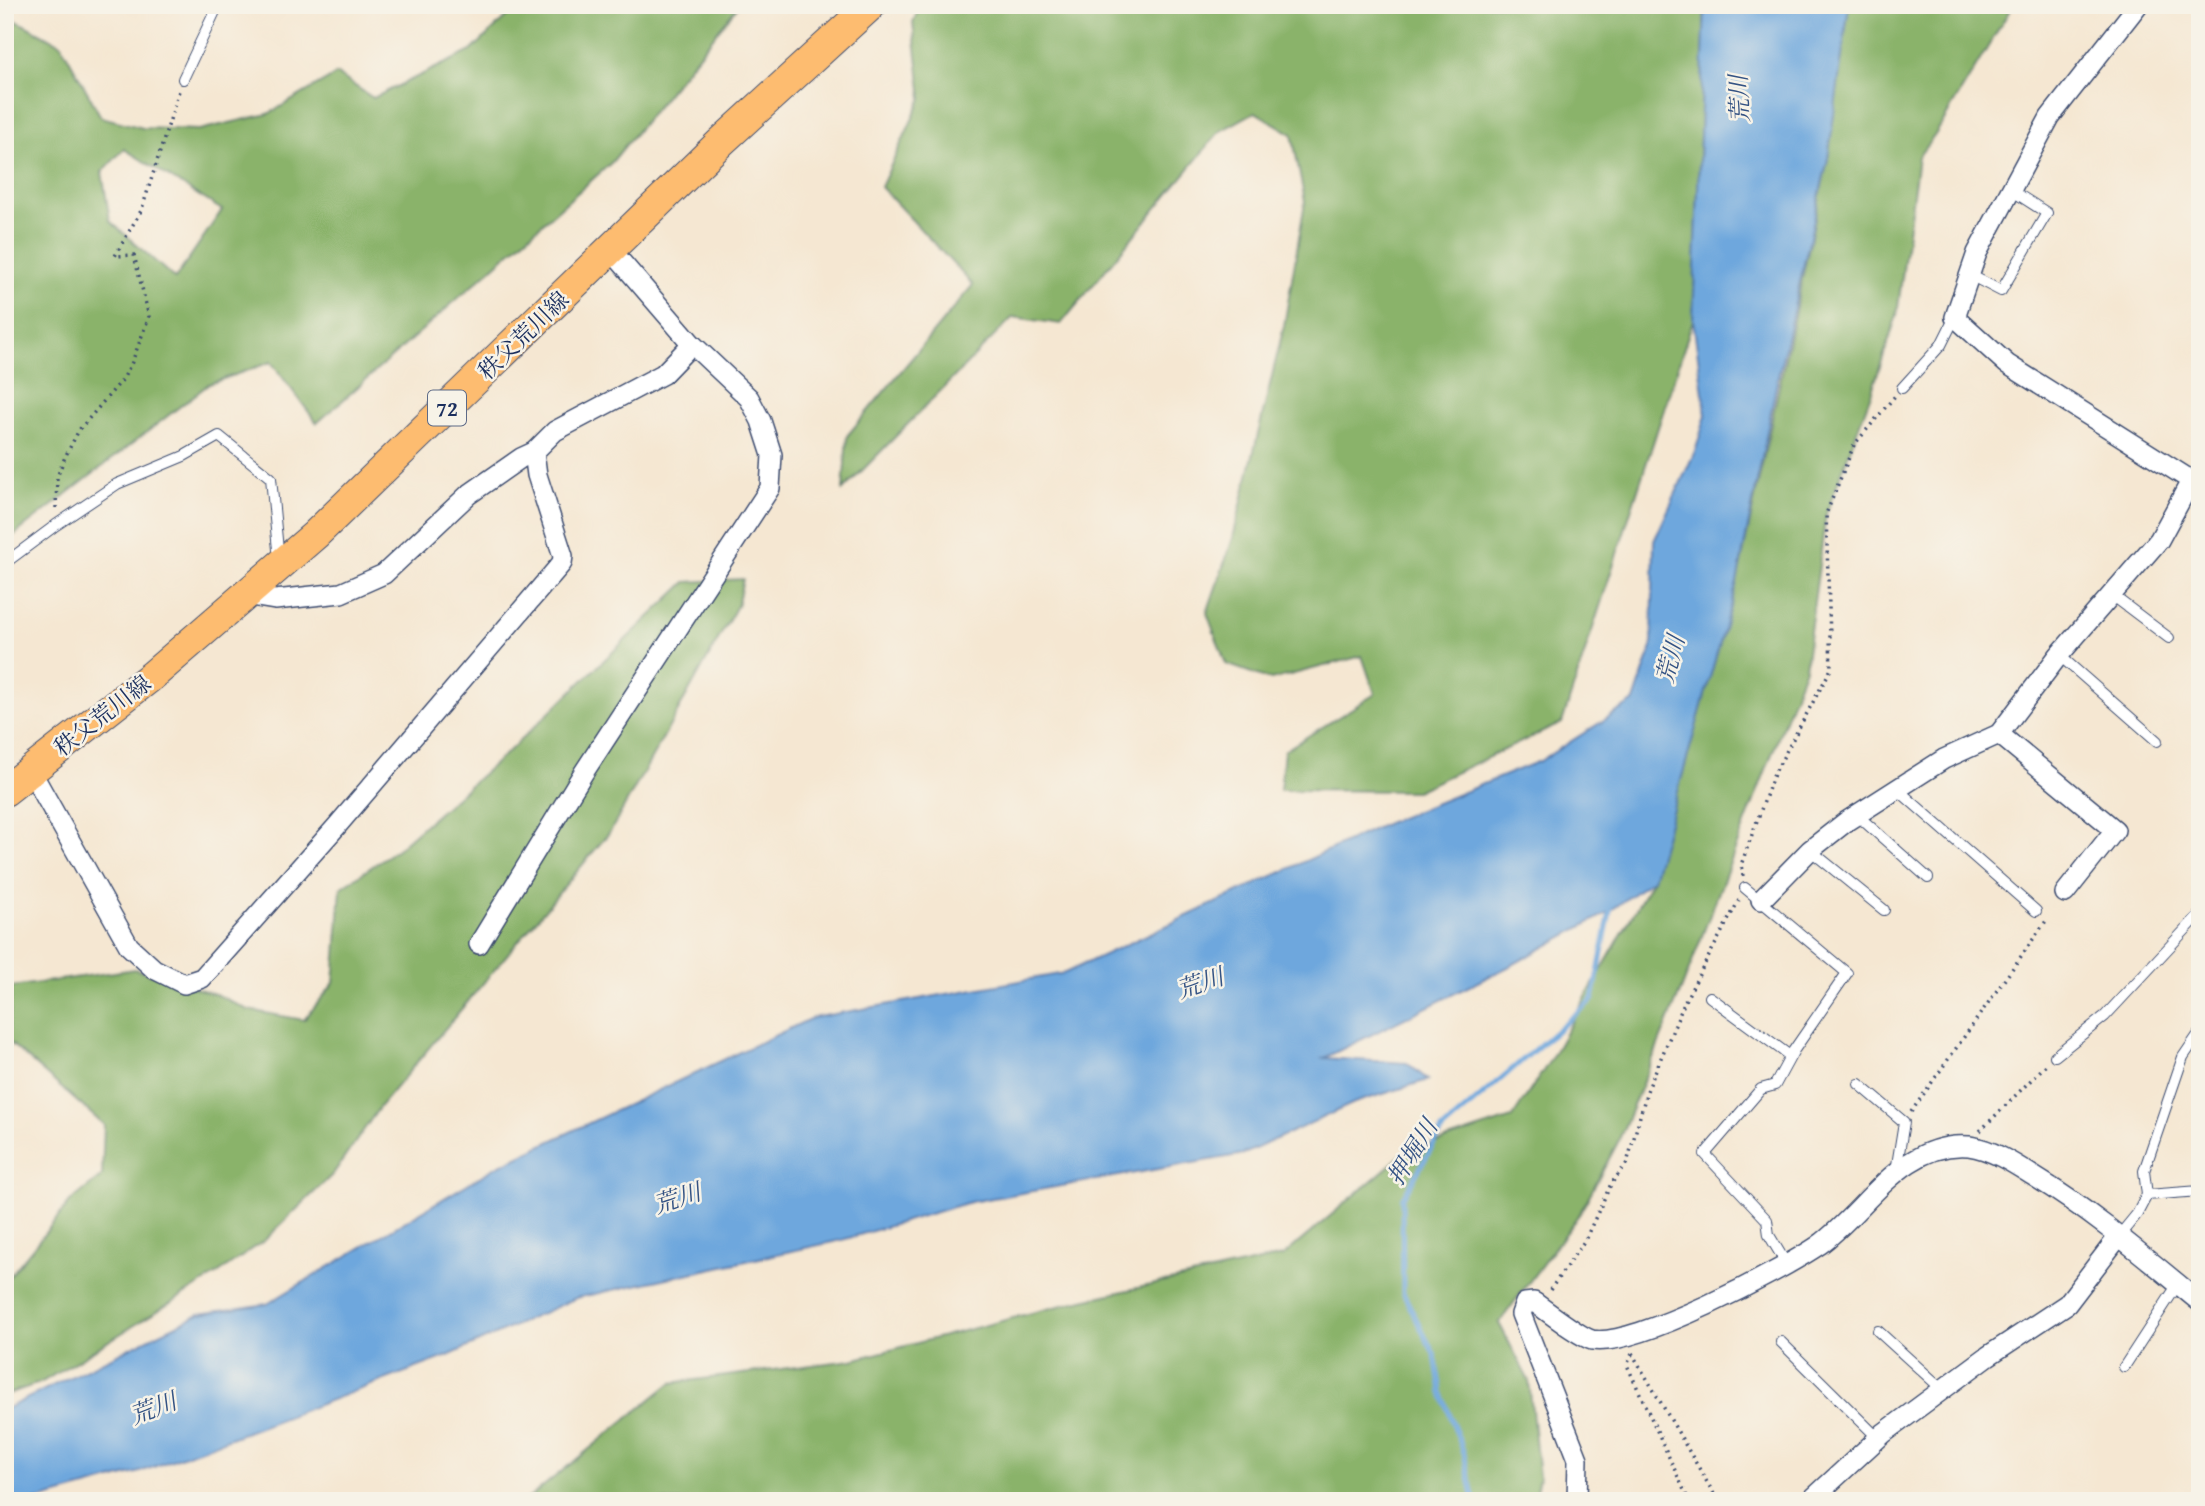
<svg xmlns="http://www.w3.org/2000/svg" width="2205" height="1506" font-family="'Gentium Book Plus','Noto Serif JP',serif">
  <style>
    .forest { fill: #8ab36b; stroke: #527164; stroke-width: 2; fill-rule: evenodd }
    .water { fill: #6ea7dd; stroke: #446b9e; stroke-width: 2 }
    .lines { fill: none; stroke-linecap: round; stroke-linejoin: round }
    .stream { stroke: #6ea7dd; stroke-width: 5 }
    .service-casing { stroke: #3c4b6f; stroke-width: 12 }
    .minor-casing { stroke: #3c4b6f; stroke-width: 22 }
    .primary-casing { stroke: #3c4b6f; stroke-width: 32 }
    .path { stroke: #3c4b6f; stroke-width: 3.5; stroke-dasharray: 2 5; stroke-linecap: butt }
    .service { stroke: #fff; stroke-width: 10 }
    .minor { stroke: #fff; stroke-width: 19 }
    .primary { stroke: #fdbc70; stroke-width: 30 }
    .labels { text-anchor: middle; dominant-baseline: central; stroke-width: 5; stroke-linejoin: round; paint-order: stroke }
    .shield { fill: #f7f3e8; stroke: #5d6a87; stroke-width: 2 }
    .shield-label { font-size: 21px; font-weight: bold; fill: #1b2f5e }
    .street-label { font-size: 23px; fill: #1b2f5e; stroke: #f7f3e8 }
    .water-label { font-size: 24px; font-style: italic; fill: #345384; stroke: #f7f3e8 }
  </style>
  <rect width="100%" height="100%" fill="#f7f3e8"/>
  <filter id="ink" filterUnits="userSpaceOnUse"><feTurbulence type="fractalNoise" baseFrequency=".0143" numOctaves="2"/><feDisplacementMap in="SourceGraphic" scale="14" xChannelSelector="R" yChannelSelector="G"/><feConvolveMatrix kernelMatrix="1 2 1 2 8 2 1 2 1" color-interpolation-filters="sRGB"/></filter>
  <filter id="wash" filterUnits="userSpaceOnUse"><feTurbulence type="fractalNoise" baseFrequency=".00686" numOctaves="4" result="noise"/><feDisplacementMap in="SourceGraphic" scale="28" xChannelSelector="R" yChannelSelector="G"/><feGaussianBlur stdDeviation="1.57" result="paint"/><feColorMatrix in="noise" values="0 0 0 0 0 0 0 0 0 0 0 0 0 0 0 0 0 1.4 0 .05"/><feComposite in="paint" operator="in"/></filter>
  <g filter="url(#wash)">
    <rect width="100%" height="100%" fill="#f5e7d2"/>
    <!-- forest -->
    <g class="forest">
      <path d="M 519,5 L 739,5 L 612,162 L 317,423 L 271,362 L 209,384 L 5,542 L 5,15 L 61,44 L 101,117 L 143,128 L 199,130 L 268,114 L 337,74 L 373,98 L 471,51 ZM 124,149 L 222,210 L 175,279 L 110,221 L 102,172 Z"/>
      <path d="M 920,5 L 1705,5 L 1693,320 L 1562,723 L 1416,791 L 1280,790 L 1284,751 L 1375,694 L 1362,656 L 1271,680 L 1226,664 L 1207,613 L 1233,538 L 1284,326 L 1305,202 L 1292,134 L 1255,112 L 1219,132 L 1061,324 L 1013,317 L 843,490 L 847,436 L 973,285 L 881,187 L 922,98 L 913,23 Z"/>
      <path d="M 1849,5 L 2013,5 L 1935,135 L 1918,157 L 1897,315 L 1871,394 L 1826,514 L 1805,668 L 1682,988 L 1618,1142 L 1580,1213 L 1499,1323 L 1529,1381 L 1539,1477 L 1534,1501 L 525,1501 L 671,1383 L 852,1360 L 1074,1302 L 1283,1256 L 1403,1154 L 1512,1118 L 1549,1062 L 1653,879 L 1737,582 L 1828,158 Z"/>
      <path d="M 743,579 L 737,606 L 610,832 L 381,1105 L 333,1174 L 265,1240 L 216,1275 L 42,1382 L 5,1395 L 5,1282 L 71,1201 L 102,1176 L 104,1125 L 8,1041 L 11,987 L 135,969 L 218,995 L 248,1010 L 304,1020 L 334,983 L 341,888 L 397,849 L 510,750 L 686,582 Z"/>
    </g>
    <!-- water -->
    <path class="water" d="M 1705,5 L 1849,5 L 1828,158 L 1777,382 L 1737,582 L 1653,879 L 1609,912 L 1512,965 L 1324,1058 L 1407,1063 L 1428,1080 L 1354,1103 L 1244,1154 L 970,1202 L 842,1240 L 576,1298 L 448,1356 L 140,1472 L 35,1501 L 5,1501 L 5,1409 L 199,1314 L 267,1304 L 498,1166 L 812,1018 L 1065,973 L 1387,823 L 1540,761 L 1634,701 L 1652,647 L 1654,541 L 1696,449 L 1706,415 L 1693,320 Z"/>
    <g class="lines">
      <!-- stream -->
      <path class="stream" d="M 1474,1501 L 1464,1453 L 1441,1391 L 1435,1356 L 1403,1293 L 1402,1199 L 1442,1130 L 1593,999 L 1611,906"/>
    </g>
  </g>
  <g filter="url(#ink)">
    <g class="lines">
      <!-- service casing -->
      <g class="service-casing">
        <g id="service">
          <path d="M 183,79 L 218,5"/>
          <path d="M 1968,274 L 2001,291 L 2047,213 L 2011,190"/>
          <path d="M 1902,388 L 1941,345 L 1955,317"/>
          <path d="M 5,563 L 56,525 L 117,484 L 184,456 L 219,436 L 271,478 L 279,560"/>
          <path d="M 2112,595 L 2169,638"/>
          <path d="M 2059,655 L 2157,741"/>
          <path d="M 1897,789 L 2036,911"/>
          <path d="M 1857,815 L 1928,878"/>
          <path d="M 1810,850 L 1884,910"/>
          <path d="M 1745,888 L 1847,973 L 1794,1050 L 1775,1085 L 1761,1089 L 1705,1154 L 1767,1220 L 1769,1235 L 1787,1265"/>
          <path d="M 1710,997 L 1790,1056"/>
          <path d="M 2055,1056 L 2105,1016 L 2200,914"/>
          <path d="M 1859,1084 L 1904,1122 L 1896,1171"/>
          <path d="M 2147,1195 L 2200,1191"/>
          <path d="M 2119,1236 L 2137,1214 L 2147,1195 L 2144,1171 L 2183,1057 L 2200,1032"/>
          <path d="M 1878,1331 L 1943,1390"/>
          <path d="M 1781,1342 L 1878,1438"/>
          <path d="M 2124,1367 L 2178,1284"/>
        </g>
      </g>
      <!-- minor casing -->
      <g class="minor-casing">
        <g id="minor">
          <path d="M 2138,5 L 2050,117 L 1977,253 L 1955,317 L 2007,364 L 2200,486"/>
          <path d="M 246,595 L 275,600 L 341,593 L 384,574 L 468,495 L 521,458 L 534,452 L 555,431 L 663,374 L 692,344"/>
          <path d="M 1999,734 L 2115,830 L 2065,893"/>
          <path d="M 31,771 L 129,946 L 154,969 L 184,984 L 202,978 L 336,827 L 562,563 L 563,556 L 537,475 L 534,452"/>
          <path d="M 1761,900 L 1810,850 L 1847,821 L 1944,759 L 1999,734 L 2059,655 L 2159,540 L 2191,481"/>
          <path d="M 479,944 L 584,772 L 770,488 L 772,455 L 761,421 L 749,398 L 692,344 L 611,250"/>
          <path d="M 1577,1501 L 1578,1459 L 1521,1314 L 1525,1303 L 1534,1302 C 1547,1311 1580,1337 1592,1340 C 1634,1348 1781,1271 1819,1245 C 1866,1211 1903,1140 1969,1146 C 1992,1149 2016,1165 2035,1177 C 2094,1213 2146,1258 2200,1302"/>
          <path d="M 1810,1501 L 1884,1433 L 1988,1356 L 2067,1304 L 2119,1236"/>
        </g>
      </g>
      <!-- primary casing -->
      <g class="primary-casing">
        <path id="primary" d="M 5,791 L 153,675 L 315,535 L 721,142 L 871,5"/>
      </g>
      <!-- path -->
      <g class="path">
        <path d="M 56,508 L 57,477 L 65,457 L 79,430 L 123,379 L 132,362 L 149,317 L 134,255 L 115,256 L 142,209 L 179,91"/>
        <path d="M 1743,876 L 1741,865 L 1774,774 L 1831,669 L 1826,514 L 1854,445 L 1895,396"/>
        <path d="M 1911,1112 L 2046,921"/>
        <path d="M 1980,1131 L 2046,1065"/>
        <path d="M 1550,1290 L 1585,1240 L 1611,1184 L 1627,1163 L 1647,1091 L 1686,999 L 1739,900"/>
        <path d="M 1632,1353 L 1718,1501"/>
        <path d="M 1632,1354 L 1627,1365 L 1689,1501"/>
      </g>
      <!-- service -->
      <use href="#service" class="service"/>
      <!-- minor -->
      <use href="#minor" class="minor"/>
      <!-- primary -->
      <use href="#primary" class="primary"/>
    </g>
  </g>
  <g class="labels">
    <!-- shield labels -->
    <rect class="shield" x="428" y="390.5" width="38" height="35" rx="5"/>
    <g class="shield-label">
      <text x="447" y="408">72</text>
    </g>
    <!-- street labels -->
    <g class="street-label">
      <text transform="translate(523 335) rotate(-44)">秩父荒川線</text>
      <text transform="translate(102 715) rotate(-38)">秩父荒川線</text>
    </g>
    <!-- water labels -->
    <g class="water-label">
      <text transform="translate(1739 99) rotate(-93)">荒川</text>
      <text transform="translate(1670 659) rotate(-75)">荒川</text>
      <text transform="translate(1200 983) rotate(-19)">荒川</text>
      <text transform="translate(1412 1152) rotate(-58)">押堀川</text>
      <text transform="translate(677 1198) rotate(-18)">荒川</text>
      <text transform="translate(153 1408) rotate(-21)">荒川</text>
    </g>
  </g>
  <!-- margin -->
  <rect width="2205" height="1506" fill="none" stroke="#f7f3e8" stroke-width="28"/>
</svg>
